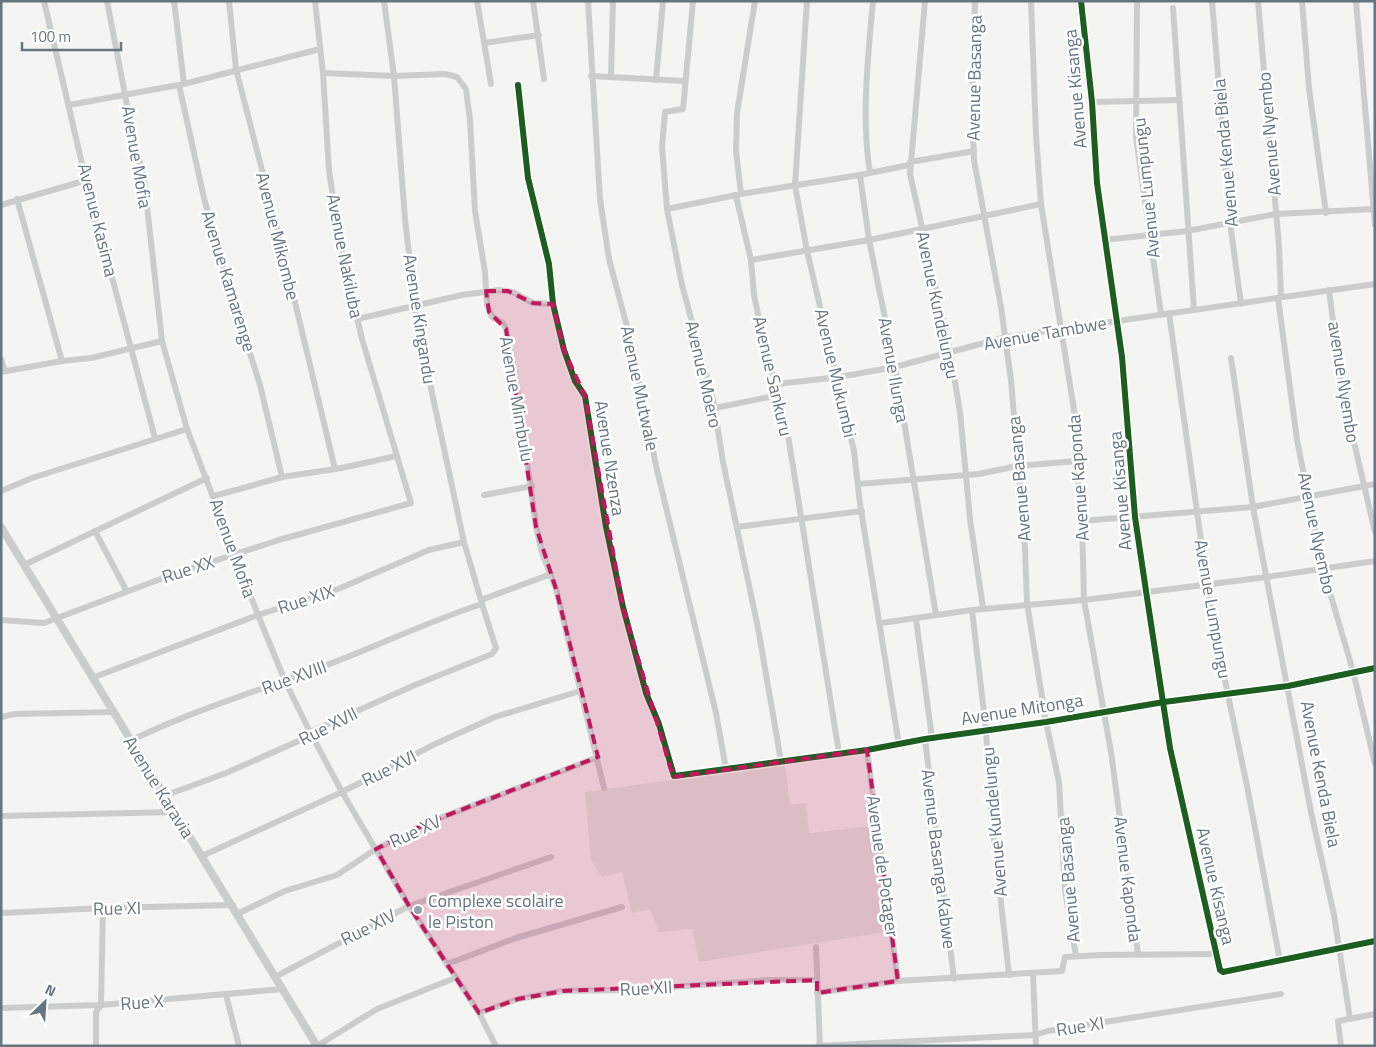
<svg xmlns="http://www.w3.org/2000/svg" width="1376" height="1047" font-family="'Titillium Web',sans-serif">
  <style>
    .green { fill: #e4e7e0 }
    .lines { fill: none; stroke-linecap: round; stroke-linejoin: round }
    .minor { stroke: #cbcdcd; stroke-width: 6 }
    .tertiary { stroke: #cbcdcd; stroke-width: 8 }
    .cycleway-casing { stroke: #fff; stroke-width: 9 }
    .cycleway { stroke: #1b5e20; stroke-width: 6 }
    .marked { fill: #c2185b; fill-opacity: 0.2; stroke: #c2185b; stroke-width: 4; stroke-dasharray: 10 6; stroke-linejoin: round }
    .poi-dot { fill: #96a2a9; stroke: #fff; stroke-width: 2 }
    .labels { text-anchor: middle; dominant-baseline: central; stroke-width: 5; stroke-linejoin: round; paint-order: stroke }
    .street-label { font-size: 18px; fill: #647682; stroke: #fff }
    .poi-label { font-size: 18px; fill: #647682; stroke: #fff; text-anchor: start }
  </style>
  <rect width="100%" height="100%" fill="#f4f4f2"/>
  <!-- green -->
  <path class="green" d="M 785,764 L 790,805 L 806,803 L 809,833 L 873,826 L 885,932 L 699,962 L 692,929 L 659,932 L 650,909 L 632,913 L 622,872 L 602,877 L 591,860 L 585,792 Z"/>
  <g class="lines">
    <!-- minor -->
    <g class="minor">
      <path d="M 44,1 L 102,249 L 113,281 L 155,438"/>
      <path d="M 107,1 L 132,131 L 144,179 L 162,341 L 187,429 L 258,615 L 285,681 L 310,732 L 342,792 L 409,906 L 479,1013 L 496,1046"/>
      <path d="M 174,1 L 184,84"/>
      <path d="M 229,1 L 236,69 L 281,244 L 335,469"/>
      <path d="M 477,1 L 491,84"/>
      <path d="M 533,1 L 544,79"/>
      <path d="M 588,1 L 600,199 L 609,259 L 629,334 L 657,470 L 716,713 L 726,769"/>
      <path d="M 693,1 L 683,109 L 665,112 L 662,147 L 667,209 L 682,285 L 713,399 L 723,462 L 758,628 L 781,761"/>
      <path d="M 807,1 L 795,185 L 807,251 L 854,451 L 860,504 L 899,745"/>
      <path d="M 925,1 L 910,174 L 950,352 L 960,412 L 970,519 L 983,608"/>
      <path d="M 975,1 L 972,102 L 974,160 L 1001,307 L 1011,380 L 1025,548 L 1027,603 L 1046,722 L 1059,782 L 1065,890 L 1076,956"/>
      <path d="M 1031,1 L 1036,135 L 1041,204 L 1075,416 L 1076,458 L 1082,521 L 1084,600 L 1111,752 L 1138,954"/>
      <path d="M 1081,1 L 1092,102 L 1097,183 L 1122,357 L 1135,517 L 1146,591 L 1170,748 L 1220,970 L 1223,972 L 1375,941"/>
      <path d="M 1137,1 L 1136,137 L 1161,314"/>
      <path d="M 1212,1 L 1230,222 L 1241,304"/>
      <path d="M 1258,1 L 1279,246 L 1281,297"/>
      <path d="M 1302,1 L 1309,88 L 1326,213"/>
      <path d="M 1356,1 L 1375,225"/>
      <path d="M 1173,8 L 1194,310"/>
      <path d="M 484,43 L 539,35"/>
      <path d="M 323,73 L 394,76 L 445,74 L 457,77 L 466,89 L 470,120 L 475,211 L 485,272 L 487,305 L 492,317 L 503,323 L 506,329 L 515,374 L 536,527 L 542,553 L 556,589 L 604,788"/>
      <path d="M 591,76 L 685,81"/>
      <path d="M 611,77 L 613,1"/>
      <path d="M 656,80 L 663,1"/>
      <path d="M 179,85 L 204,198 L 222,264 L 260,385 L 282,477"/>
      <path d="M 518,85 L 528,178 L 549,264 L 553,304 L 564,350 L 575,381 L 585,396 L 606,527 L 623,607 L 646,693 L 659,724 L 674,776 L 867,750 L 925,739 L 1046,722 L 1164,702 L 1288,686 L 1375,668"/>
      <path d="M 1092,102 L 1179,100"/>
      <path d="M 69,105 L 184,84 L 320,49"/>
      <path d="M 910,162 L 974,151"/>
      <path d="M 909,165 L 860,175 L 869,240 L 895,367 L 936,615"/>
      <path d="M 870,173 C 861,119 868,56 873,1"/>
      <path d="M 741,194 L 736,151 L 737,113 L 755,1"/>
      <path d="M 17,199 L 62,361"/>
      <path d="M 1,205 L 87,180"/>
      <path d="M 667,209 L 736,195"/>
      <path d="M 1104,240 L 1187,231 L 1276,214 L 1375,209"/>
      <path d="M 751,260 L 869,240 L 1041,204"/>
      <path d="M 1329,290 L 1342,391 L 1375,532"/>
      <path d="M 1278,298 L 1297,440 L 1323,569 L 1353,671 L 1375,764"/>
      <path d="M 1169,313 L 1212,618 L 1248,791 L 1280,961"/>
      <path d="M 357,319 L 462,295 L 499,290 L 513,292 L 533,303 L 553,304"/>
      <path d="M 1231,358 L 1253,507 L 1311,812 L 1334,915 L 1350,1019"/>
      <path d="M 1,359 L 5,371"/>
      <path d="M 1,372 L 62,361 L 91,358 L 162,341"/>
      <path d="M 777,384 L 839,377 L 895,367 L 1006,337 L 1375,284"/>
      <path d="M 715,408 L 779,395"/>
      <path d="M 859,484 L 979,474 L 1017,466 L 1077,461"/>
      <path d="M 1,491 L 32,478 L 187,429"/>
      <path d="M 484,495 L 532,486"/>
      <path d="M 214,496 L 282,477 L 342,468 L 396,456"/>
      <path d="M 1082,521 L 1253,507 L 1375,484"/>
      <path d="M 737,527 L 862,511"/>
      <path d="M 95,531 L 126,590"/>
      <path d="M 24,565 L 207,478"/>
      <path d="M 481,600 L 551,574"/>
      <path d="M 972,610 L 986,730 L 991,812 L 1009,975"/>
      <path d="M 916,619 L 932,738"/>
      <path d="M 1,620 L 44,623 L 171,575 L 279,540 L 411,503 L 362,339 L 340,242 L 329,171 L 323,73 L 315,1"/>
      <path d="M 881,623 L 972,610 L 1084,600 L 1267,577 L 1375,561"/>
      <path d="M 92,678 L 258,615 L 338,589 L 429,550 L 464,542"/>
      <path d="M 1,717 L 15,714 L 113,712"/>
      <path d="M 925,739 L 954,979"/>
      <path d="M 130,741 C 191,711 255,692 319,668 C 374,648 426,622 482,604 L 464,542 L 417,323 L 405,219 L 394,76 L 384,1"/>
      <path d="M 867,750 L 898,981"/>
      <path d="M 839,753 L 786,423 L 764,343 L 754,295 L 751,260 L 736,196 L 741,194 L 860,175"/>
      <path d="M 164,796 L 226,773 L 303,739 L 310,732 L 415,685 L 492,654 L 496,648 L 482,604"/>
      <path d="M 1,816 L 174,812"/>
      <path d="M 202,856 L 342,792 L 435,744 L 495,717 L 580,691"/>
      <path d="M 1,913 L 103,908 L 233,905"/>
      <path d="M 237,914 L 285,891 L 337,875 L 376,849 L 427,823 L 598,757"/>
      <path d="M 816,947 L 820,1046"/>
      <path d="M 447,964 L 516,938 L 622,907"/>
      <path d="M 1033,973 L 1036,1046"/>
      <path d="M 275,977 L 409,906 L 551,857"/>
      <path d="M 817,993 L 898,981 L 1062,971 L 1065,957 L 1101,955 L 1216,954"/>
      <path d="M 226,995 L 239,1046"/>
      <path d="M 1,1008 L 101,1005 L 283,989"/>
      <path d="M 479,1013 L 518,999 L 563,991 L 629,990 L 770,980 L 817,980"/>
      <path d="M 96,1046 L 96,1012 L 101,1005 L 103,908"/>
      <path d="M 317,1046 L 377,1009 L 455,978"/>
      <path d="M 818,1046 L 1035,1035 L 1048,1031 L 1281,994"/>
      <path d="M 1341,1046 L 1338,1021 L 1375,1014"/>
    </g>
    <!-- tertiary -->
    <path class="tertiary" d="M 1,527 L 317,1046"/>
    <!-- cycleway casing -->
    <g class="cycleway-casing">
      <g id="cycleway">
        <path d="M 1081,1 L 1092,102 L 1097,183 L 1122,357 L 1135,517 L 1146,591 L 1170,748 L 1220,970 L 1223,972 L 1375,941"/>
        <path d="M 518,85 L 528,178 L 549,264 L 553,304 L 564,350 L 575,381 L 585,396 L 606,527 L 623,607 L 646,693 L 659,724 L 674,776 L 867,750 L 925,739 L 1046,722 L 1164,702 L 1288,686 L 1375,668"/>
      </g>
    </g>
    <!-- cycleway -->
    <use href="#cycleway" class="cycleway"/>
  </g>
  <!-- marked area -->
  <path class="marked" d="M 486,291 L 508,291 L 533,303 L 553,304 L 564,350 L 585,396 L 623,607 L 673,777 L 867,750 L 898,981 L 817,993 L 817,980 L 563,991 L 518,999 L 479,1013 L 409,906 L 376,849 L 427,823 L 598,757 L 556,589 L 536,527 L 506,329 L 489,312 Z"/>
  <!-- markers -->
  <circle class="poi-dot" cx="418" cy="910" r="5"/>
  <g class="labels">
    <!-- street labels -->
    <g class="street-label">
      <text transform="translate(974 78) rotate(-89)">Avenue Basanga</text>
      <text transform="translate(1075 89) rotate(-95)">Avenue Kisanga</text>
      <text transform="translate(1269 134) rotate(-95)">Avenue Nyembo</text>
      <text transform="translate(1225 153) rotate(-95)">Avenue Kenda Biela</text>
      <text transform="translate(137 157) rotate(80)">Avenue Mofia</text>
      <text transform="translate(1146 188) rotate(-96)">Avenue Lumpungu</text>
      <text transform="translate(98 220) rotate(76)">Avenue Kasima</text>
      <text transform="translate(278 236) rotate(76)">Avenue Mikombe</text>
      <text transform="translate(345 256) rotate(79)">Avenue Nakiluba</text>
      <text transform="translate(229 281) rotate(73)">Avenue Kamarenge</text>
      <text transform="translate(938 305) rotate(78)">Avenue Kundelungu</text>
      <text transform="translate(420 319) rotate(81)">Avenue Kingandu</text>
      <text transform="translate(1045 333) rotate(-10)">Avenue Tambwe</text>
      <text transform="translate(894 370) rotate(80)">Avenue Ilunga</text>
      <text transform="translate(836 373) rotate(77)">Avenue Mukumbi</text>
      <text transform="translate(704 374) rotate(77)">Avenue Moero</text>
      <text transform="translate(773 376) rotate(77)">Avenue Sankuru</text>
      <text transform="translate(1344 382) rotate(81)">avenue Nyembo</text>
      <text transform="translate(640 388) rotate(78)">Avenue Mutwale</text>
      <text transform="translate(517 399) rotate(80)">Avenue Mimbulu</text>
      <text transform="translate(610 458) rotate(81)">Avenue Nzenza</text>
      <text transform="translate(1078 478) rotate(-94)">Avenue Kaponda</text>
      <text transform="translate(1019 479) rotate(-95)">Avenue Basanga</text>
      <text transform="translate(1120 491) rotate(-95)">Avenue Kisanga</text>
      <text transform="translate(1317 533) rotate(78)">Avenue Nyembo</text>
      <text transform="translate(233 548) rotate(70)">Avenue Mofia</text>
      <text transform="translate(188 569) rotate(-18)">Rue XX</text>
      <text transform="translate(306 599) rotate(-18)">Rue XIX</text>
      <text transform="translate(1213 609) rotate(80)">Avenue Lumpungu</text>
      <text transform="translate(294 677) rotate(-20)">Rue XVIII</text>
      <text transform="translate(1022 709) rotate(-9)">Avenue Mitonga</text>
      <text transform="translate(328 726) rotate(-27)">Rue XVII</text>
      <text transform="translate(389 768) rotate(-27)">Rue XVI</text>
      <text transform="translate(1321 774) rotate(79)">Avenue Kenda Biela</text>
      <text transform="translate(159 787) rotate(58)">Avenue Karavia</text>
      <text transform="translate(994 822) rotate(-95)">Avenue Kundelungu</text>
      <text transform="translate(415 831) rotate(-25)">Rue XV</text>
      <text transform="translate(939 859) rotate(83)">Avenue Basanga Kabwe</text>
      <text transform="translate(883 866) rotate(82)">Avenue de Potager</text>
      <text transform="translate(1128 879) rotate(83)">Avenue Kaponda</text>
      <text transform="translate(1068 880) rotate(-95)">Avenue Basanga</text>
      <text transform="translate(1216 886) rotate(77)">Avenue Kisanga</text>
      <text transform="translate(117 908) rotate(-1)">Rue XI</text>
      <text transform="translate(368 927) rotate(-27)">Rue XIV</text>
      <text transform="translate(646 988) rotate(-3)">Rue XII</text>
      <text transform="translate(142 1002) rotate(-4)">Rue X</text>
      <text transform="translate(1080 1026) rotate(-9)">Rue XI</text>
    </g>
    <!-- poi labels -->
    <g class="poi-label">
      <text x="428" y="900">Complexe scolaire<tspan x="428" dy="21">le Piston</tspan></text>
    </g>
  </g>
  <!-- border -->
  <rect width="1376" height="1047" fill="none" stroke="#647682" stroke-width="5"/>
  <!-- north arrow -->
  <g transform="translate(45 1002) rotate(25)" stroke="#ffffff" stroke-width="4" paint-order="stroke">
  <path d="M0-4L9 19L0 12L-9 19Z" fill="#647682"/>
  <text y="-8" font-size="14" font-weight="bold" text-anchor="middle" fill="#647682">N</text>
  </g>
  <!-- scale -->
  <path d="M22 42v8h99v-8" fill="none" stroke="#647682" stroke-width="2.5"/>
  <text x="30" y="42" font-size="15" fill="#647682" stroke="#ffffff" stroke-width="4" paint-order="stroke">100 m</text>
</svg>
